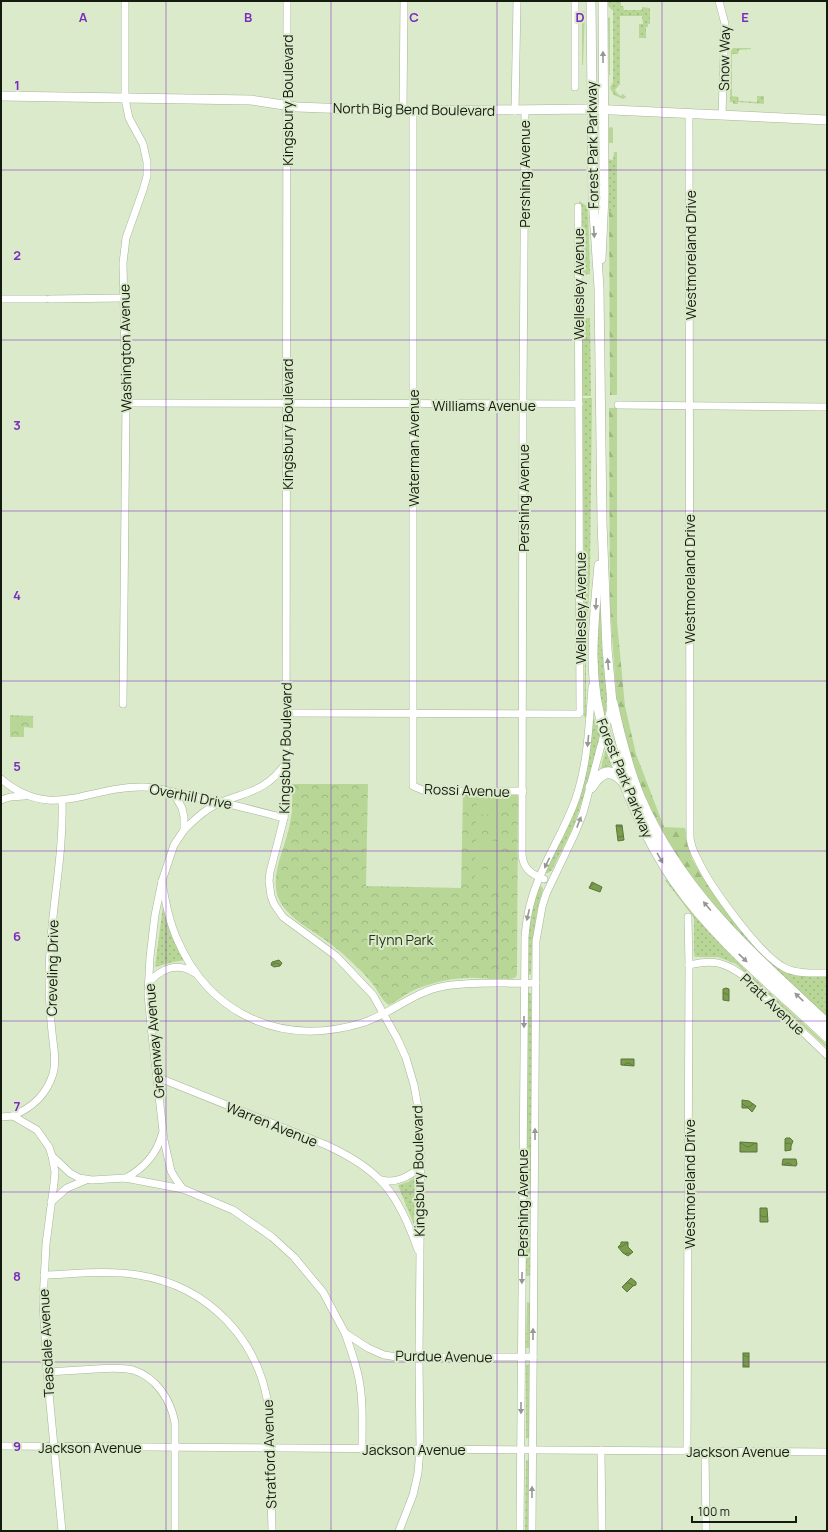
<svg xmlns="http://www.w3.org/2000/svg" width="828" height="1532" font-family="Manrope,sans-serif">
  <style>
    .grass { fill: url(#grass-dots) }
    .forest { fill: url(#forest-firs) }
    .park { fill: url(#park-crowns) }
    .garden { fill: #b8d797 }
    .water { fill: url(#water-waves); stroke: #5b753a }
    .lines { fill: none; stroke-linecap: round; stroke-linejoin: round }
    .minor-casing { stroke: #a6b597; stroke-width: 8 }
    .major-casing { stroke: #a6b597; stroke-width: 10 }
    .highway-casing { stroke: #a6b597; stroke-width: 12 }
    .minor { stroke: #fff; stroke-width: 7 }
    .major { stroke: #fff; stroke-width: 9 }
    .highway { stroke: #fff; stroke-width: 11 }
    .oneway { fill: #969893 }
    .grid { fill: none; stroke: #7b2cbf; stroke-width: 1; stroke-opacity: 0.55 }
    .labels { text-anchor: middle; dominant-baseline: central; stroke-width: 4; stroke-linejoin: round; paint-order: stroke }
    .street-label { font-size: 14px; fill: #151a0f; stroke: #daeacb }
    .park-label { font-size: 14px; fill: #273514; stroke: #daeacb }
    .grid-label { font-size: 13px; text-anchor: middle; font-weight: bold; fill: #7b2cbf; stroke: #daeacb; stroke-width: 4; stroke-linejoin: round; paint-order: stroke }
  </style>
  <defs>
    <pattern id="grass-dots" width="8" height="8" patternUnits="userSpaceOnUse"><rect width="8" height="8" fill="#b8d797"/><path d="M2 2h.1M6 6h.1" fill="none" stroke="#9db881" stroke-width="1.8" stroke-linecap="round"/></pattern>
    <pattern id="forest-firs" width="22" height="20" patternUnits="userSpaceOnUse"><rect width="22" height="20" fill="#b8d797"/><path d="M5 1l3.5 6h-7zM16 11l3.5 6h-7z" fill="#9db881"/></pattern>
    <pattern id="park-crowns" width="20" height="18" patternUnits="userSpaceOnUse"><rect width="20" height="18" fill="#b8d797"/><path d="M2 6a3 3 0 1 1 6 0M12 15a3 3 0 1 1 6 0" fill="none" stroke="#9db881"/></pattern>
    <pattern id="water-waves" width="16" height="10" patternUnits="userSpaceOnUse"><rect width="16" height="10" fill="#799c4d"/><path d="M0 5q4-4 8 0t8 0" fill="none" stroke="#627e3e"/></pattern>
  </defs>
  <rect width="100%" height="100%" fill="#daeacb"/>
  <!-- grass -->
  <g class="grass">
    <path d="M 608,1 L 621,1 L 621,6 L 623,6 L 624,10 L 642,10 L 642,7 L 650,8 L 650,24 L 648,24 L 648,27 L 646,27 L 646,38 L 639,38 L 639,24 L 643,24 L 642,16 L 620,16 L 620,84 L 615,90 L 618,94 L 621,96 L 623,94 L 626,97 L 623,99 L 614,95 L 610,88 L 613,82 L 613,11 L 608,6 Z"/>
    <path d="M 733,48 L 751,48 L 751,49 L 739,50 L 738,54 L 732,54 L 732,96 L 738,97 L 739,101 L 757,102 L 757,96 L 764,96 L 764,104 L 738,102 L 738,104 L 733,104 L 733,102 L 730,102 L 731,50 Z"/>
    <path d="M 614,152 L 617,152 L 617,212 L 609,212 L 608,159 L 613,160 Z"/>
    <path d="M 579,201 L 587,206 L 588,209 L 590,274 L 581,275 L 581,205 L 579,205 Z"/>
    <path d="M 582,315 L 586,315 L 586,318 L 590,318 L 591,396 L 582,396 Z"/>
    <path d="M 582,398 L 592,398 L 590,571 L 586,658 L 586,717 L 584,717 L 585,657 Z"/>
    <path d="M 601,582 L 602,650 L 607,701 L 605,718 L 601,709 L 596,653 Z"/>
    <path d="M 594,719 L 596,721 L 601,735 L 586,789 L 574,825 L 552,870 L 548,873 L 546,873 L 546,870 L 569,824 L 575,810 L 590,748 L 592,721 Z"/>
    <path d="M 605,751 L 606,751 L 613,768 L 601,768 Z"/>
    <path d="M 669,879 C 680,894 690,910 702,924 C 740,968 785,1006 827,1045 L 827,1048 L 736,964 L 718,957 L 695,957 L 694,953 L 694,918 L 665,880 Z"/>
    <path d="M 540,886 L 542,887 L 543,889 C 534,918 532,944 531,974 L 529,975 L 528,975 L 528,929 L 538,889 Z"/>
    <path d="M 163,906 L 185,960 L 173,962 L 155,967 Z"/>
    <path d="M 745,934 C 776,967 779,977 827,977 L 827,1017 L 742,937 Z"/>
    <path d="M 528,992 L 531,994 L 531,1276 L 525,1276 Z"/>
    <path d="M 415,1177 L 414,1225 L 398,1185 L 408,1182 Z"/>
    <path d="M 527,1302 L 530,1303 L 530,1348 L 526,1348 Z"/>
    <path d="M 528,1364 L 531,1366 L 531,1438 L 526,1438 L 526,1366 Z"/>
    <path d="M 528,1460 L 530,1461 L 529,1531 L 525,1531 L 526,1463 L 526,1461 Z"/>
  </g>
  <!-- forest -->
  <g class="forest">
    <path d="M 609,212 L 617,212 L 617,395 L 610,395 Z"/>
    <path d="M 609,408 L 617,408 L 617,622 L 625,706 L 636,754 L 664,827 L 685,828 L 692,859 L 703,877 L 745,934 L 742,937 L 726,921 L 678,861 L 639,786 L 617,707 L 610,606 Z"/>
  </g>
  <!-- park -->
  <g class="park">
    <path d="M 10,715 L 33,716 L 33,728 L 24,727 L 24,737 L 10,737 Z"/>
    <path d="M 292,784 L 368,784 L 366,886 L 461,888 L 463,793 L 516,794 L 518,796 L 517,974 C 516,976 517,977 514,978 C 504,982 479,977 467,978 C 447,979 429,983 410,992 C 403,996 396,1002 389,1005 C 381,1000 378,990 372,983 C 362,971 349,959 337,949 C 321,935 300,926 286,910 C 263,884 285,852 290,823 C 293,810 292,797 292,784 Z"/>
  </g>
  <!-- garden -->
  <g class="garden">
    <path d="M 582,11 L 585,12 L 583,65 L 582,65 Z"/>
    <path d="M 610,17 L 610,75 L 609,75 L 608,18 Z"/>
    <path d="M 611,127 L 613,128 L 613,143 L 609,143 L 609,128 Z"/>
    <path d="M 477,803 L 502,803 L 501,815 L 476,814 Z"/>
    <path d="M 476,817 L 501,818 L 501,829 L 476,829 Z"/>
    <path d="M 476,840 L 500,841 L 500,852 L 475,852 Z"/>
    <path d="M 475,855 L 500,855 L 500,867 L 475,866 Z"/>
    <path d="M 475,869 L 500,870 L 499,881 L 475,881 Z"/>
  </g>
  <!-- water -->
  <g class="water">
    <path d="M 616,825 L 622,825 L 624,840 L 618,841 Z"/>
    <path d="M 592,882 L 602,887 L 600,892 L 589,888 Z"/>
    <path d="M 279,960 L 282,963 L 280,966 L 274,967 L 271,965 L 272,962 Z"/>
    <path d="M 726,988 L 729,989 L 729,1001 L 723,1000 L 723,989 Z"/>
    <path d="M 621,1059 L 634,1059 L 634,1066 L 621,1065 Z"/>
    <path d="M 742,1100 L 749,1101 L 756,1106 L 752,1112 L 748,1108 L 742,1108 Z"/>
    <path d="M 786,1138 L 790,1138 L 793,1141 L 791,1146 L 791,1150 L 785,1151 L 785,1139 Z"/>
    <path d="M 740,1142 L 757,1143 L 757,1152 L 740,1152 Z"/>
    <path d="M 783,1159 L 796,1159 L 797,1164 L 796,1166 L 782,1165 Z"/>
    <path d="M 760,1208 L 767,1208 L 768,1222 L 760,1222 Z"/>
    <path d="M 621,1242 L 628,1242 L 628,1247 L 633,1252 L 628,1256 L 623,1253 L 618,1247 L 621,1244 Z"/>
    <path d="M 631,1278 L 636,1282 L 636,1285 L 633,1286 L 627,1292 L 622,1287 Z"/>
    <rect x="743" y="1353" width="6" height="14"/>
  </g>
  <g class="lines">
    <!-- minor casing -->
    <g class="minor-casing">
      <g id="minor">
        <path d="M 287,1 L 286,800 L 284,818 L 270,872 L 269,881 L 271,896 L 274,904 L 283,917 L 336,956 L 373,995 L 398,1040 L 406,1058 L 414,1085 L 418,1107 L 421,1144 L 419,1358 L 420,1449 L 418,1473 L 413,1495 L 399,1531"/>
        <path d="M 575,1 L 575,87"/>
        <path d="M 719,1 L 725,24 L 722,115"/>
        <path d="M 413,110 L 413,786 L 425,791 L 523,791"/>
        <path d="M 403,111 L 404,1"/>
        <path d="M 515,111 L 517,1"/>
        <path d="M 525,111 L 523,397 L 522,854 C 523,869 531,874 544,879"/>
        <path d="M 689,114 L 690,838 C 691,845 693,851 697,858 C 709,885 759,955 785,968 C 797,974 813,973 827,973"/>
        <path d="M 1,299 L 45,299"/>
        <path d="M 50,299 L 124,298"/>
        <path d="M 126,403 L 579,404"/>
        <path d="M 618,405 L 827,407"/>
        <path d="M 123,704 L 126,403 L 123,263 L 126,238 L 143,190 L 147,176 L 147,162 L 143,144 L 129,118 L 125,99 L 125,1"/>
        <path d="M 286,713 L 578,714 L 580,713 L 578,207"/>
        <path d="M 1,779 C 52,822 87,786 143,787 C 156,787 168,791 181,794 C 216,800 250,809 284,818"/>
        <path d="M 173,792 L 182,808 L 184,817 L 184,830 L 174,845 L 162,881 L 155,915 L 150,957 L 148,994 L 151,1026 L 164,1140 L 171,1171 L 175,1178 L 183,1189"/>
        <path d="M 1,800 L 10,797 L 24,796"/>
        <path d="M 184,830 C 196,818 208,807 224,801 C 251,791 268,789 286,763"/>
        <path d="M 162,881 C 165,901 169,921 177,939 C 210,1016 283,1047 362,1023 C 391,1014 414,991 445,986 C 475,981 506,984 536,983"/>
        <path d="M 689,965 C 713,959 725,962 745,977 L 827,1055"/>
        <path d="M 149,982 C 162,968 178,962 195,973"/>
        <path d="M 157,1077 L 326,1145 C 381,1170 398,1193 418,1250"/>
        <path d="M 13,1116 C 32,1107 46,1096 53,1074 C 57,1060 53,1045 52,1032 C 50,1013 49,995 49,977 C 49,917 64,860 62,801"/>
        <path d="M 1,1117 L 13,1116 L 37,1130 L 49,1147 L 52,1156 L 70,1173 L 79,1178 L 92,1180 L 125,1178 L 183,1189 L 233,1210 L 272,1237 L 294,1257 L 323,1292 L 345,1333 L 368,1348 L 384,1355 L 397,1357 L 533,1357"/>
        <path d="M 52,1156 L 55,1172 L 54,1183 L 46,1244 L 43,1302 L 47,1372 L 62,1531"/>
        <path d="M 126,1178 C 144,1168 157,1154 162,1134"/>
        <path d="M 381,1180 C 397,1184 409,1176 421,1167"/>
        <path d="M 51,1202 L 67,1188 L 86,1180"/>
        <path d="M 44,1275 C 74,1274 109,1270 138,1275 C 209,1286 261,1341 269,1412 L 272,1531"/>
        <path d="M 345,1333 C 352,1353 359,1372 361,1393 C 363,1411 362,1430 362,1448"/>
        <path d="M 47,1372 C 63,1371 80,1370 96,1369 C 108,1368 121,1367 133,1370 C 156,1377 171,1400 175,1423 L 175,1531"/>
        <path d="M 1,1446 L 827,1452"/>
        <path d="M 601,1450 L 602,1531"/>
        <path d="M 687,1451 L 689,965 L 688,917"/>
        <path d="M 705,1451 L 706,1531"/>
        <path d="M 520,1531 L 525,937 C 526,924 528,911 532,898 C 542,863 564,833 576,798 C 588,762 589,725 592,687"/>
        <path d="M 532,1531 L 536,941 L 542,907 L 546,894 L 575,833 L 583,813 L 611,708"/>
      </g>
    </g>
    <!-- major casing -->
    <g class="major-casing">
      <g id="major">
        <path d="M 591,1 L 593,197 L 599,288 L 602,523 L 607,649 L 612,703"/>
        <path d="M 1,96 L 251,100 L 297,107 L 403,111 L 591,109 L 827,120"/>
        <path d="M 601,259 L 604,196 L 603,1"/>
        <path d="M 599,565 C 594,621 586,679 605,733"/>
      </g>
    </g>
    <!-- highway casing -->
    <g class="highway-casing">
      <g id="highway">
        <path d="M 612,703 C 619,735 627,768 640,799 C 682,895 752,954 827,1024"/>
        <path d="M 605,733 C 625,784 643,835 675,881 C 716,940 775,987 827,1036"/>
        <path d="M 591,787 C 601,771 611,767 624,782"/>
      </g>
    </g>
    <!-- minor -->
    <use href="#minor" class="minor"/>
    <!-- major -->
    <use href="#major" class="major"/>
    <!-- highway -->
    <use href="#highway" class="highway"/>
  </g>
  <!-- one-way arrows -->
  <defs><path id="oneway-solid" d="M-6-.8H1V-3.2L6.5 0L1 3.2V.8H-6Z"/></defs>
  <g class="oneway">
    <use href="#oneway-solid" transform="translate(603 57) rotate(-90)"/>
    <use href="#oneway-solid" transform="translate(594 232) rotate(86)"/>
    <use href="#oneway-solid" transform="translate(596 604) rotate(93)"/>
    <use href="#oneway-solid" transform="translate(608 664) rotate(-95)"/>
    <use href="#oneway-solid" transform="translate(588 741) rotate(96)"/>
    <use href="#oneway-solid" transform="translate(579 822) rotate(-69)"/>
    <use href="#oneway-solid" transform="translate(660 858) rotate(60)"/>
    <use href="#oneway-solid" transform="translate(547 863) rotate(116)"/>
    <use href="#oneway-solid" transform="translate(707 906) rotate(-130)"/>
    <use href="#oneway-solid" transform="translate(528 915) rotate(103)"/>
    <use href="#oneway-solid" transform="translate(743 958) rotate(44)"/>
    <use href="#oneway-solid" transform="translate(799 997) rotate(-137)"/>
    <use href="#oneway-solid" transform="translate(524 1022) rotate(90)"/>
    <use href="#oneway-solid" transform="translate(535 1134) rotate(-90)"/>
    <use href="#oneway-solid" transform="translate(522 1278) rotate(91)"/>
    <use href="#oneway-solid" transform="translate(533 1334) rotate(-90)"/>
    <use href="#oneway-solid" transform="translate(521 1408) rotate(90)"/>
    <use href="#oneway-solid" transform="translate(532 1492) rotate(-90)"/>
  </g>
  <!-- grid -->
  <path class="grid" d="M 166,1 L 166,1531M 331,1 L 331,1531M 497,1 L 497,1531M 662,1 L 662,1531M 1,170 L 827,170M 1,340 L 827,340M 1,511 L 827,511M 1,681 L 827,681M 1,851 L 827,851M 1,1021 L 827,1021M 1,1192 L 827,1192M 1,1362 L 827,1362"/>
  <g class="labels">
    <!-- street labels -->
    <g class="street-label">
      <text transform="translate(724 58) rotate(-89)">Snow Way</text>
      <text transform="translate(287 100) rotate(-90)">Kingsbury Boulevard</text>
      <text transform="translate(414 109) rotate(1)">North Big Bend Boulevard</text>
      <text transform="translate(592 145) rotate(-91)">Forest Park Parkway</text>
      <text transform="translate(524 174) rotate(-90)">Pershing Avenue</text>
      <text transform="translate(690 255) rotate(-90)">Westmoreland Drive</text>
      <text transform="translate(578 284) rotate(-90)">Wellesley Avenue</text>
      <text transform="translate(125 348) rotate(-91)">Washington Avenue</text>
      <text x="484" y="405">Williams Avenue</text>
      <text transform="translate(287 424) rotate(-90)">Kingsbury Boulevard</text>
      <text transform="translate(413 448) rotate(-90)">Waterman Avenue</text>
      <text transform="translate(523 498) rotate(-90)">Pershing Avenue</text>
      <text transform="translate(689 579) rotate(-90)">Westmoreland Drive</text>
      <text transform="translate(580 608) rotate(-90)">Wellesley Avenue</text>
      <text transform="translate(285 748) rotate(-89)">Kingsbury Boulevard</text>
      <text transform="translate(625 778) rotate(68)">Forest Park Parkway</text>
      <text transform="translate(467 790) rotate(2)">Rossi Avenue</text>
      <text transform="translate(191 796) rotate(11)">Overhill Drive</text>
      <text transform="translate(52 968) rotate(-89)">Creveling Drive</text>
      <text transform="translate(773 1004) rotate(43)">Pratt Avenue</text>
      <text transform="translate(154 1041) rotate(-95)">Greenway Avenue</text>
      <text transform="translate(272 1124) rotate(22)">Warren Avenue</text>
      <text transform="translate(418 1171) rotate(-91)">Kingsbury Boulevard</text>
      <text transform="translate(689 1184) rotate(-90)">Westmoreland Drive</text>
      <text transform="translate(522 1203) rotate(-90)">Pershing Avenue</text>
      <text transform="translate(46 1343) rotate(-93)">Teasdale Avenue</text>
      <text transform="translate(444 1356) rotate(1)">Purdue Avenue</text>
      <text x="90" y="1447">Jackson Avenue</text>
      <text x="414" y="1449">Jackson Avenue</text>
      <text x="738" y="1451">Jackson Avenue</text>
      <text transform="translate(269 1454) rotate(-92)">Stratford Avenue</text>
    </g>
    <!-- park labels -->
    <g class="park-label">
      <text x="401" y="939">Flynn Park</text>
    </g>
  </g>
  <g class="grid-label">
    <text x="83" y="22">A</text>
    <text x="248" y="22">B</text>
    <text x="414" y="22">C</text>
    <text x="580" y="22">D</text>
    <text x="745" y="22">E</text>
    <text x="17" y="90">1</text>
    <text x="17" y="260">2</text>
    <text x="17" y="430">3</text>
    <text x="17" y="600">4</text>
    <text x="17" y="771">5</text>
    <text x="17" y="941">6</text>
    <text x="17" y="1111">7</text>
    <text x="17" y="1281">8</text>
    <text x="17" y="1451">9</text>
  </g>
  <!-- border -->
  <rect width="828" height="1532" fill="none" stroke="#151a0f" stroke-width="4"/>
  <!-- scale -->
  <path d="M692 1516v6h104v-6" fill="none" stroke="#151a0f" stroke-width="2"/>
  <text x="698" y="1516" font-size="12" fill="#151a0f" stroke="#daeacb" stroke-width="3" paint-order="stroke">100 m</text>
</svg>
